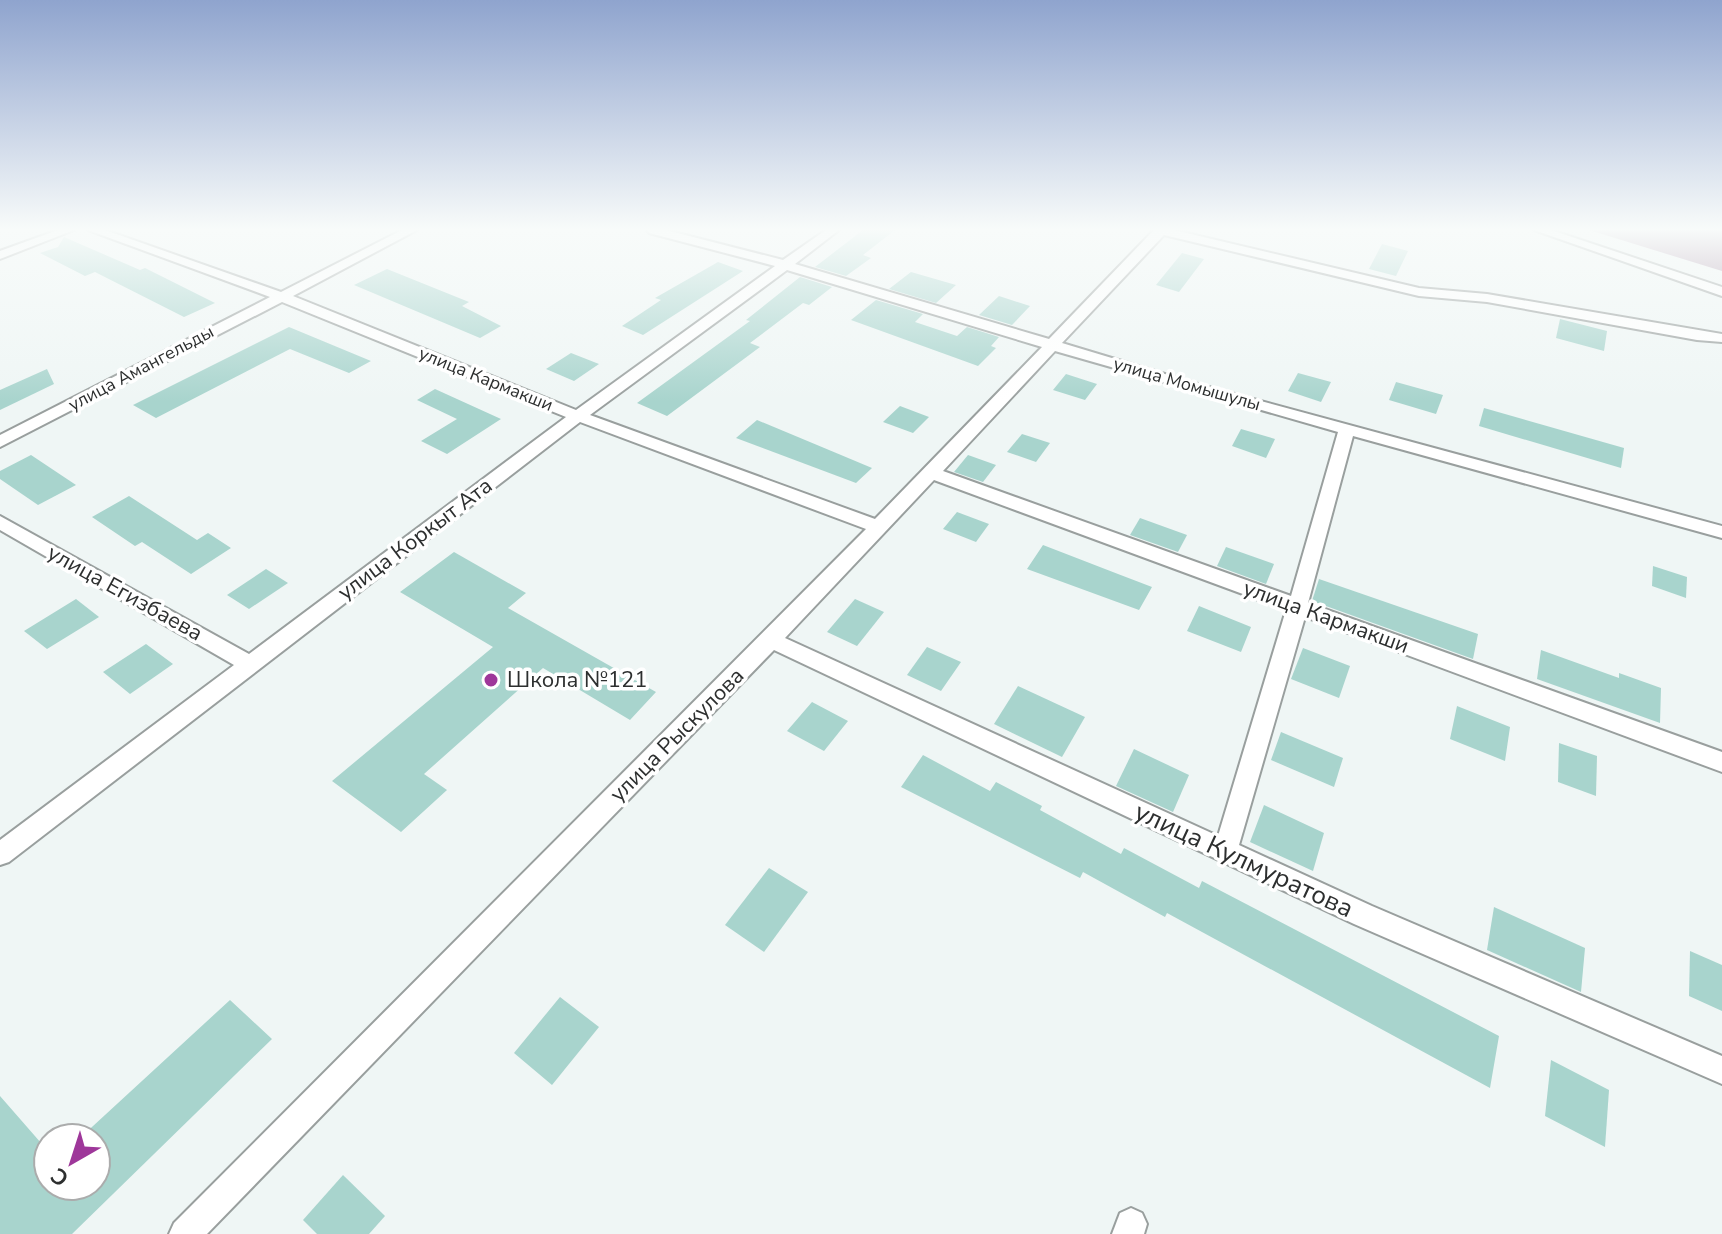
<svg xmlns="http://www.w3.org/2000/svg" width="1722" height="1234" font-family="'Nunito Sans',sans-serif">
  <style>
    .water { fill: #a98da6 }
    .building { fill: #a8d4cd }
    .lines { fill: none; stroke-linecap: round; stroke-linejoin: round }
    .minor-casing { stroke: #999f9e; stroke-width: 4 }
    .minor { fill: #fff; fill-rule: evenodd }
    .poi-dot { fill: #9e379a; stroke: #fff; stroke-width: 3 }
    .labels { text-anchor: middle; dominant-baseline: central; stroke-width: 7; stroke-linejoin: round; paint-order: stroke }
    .far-street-label { font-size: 18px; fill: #2d2f2f; stroke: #fff }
    .street-label { font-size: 22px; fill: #2d2f2f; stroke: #fff }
    .poi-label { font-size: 22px; fill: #2d2f2f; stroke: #fff; text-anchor: start }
    .near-street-label { font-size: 26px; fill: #2d2f2f; stroke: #fff }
  </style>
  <rect width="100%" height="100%" fill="#eff6f5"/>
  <!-- water -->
  <path class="water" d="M 1589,230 L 1722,230 L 1722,271 Z"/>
  <!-- building -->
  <g class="building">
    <path d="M 863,230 L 895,230 L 863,255 L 871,258 L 846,276 L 815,267 Z"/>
    <path d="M 64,237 L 140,270 L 145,268 L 215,303 L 184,317 L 95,272 L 85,276 L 40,253 L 58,247 Z"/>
    <path d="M 1382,244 L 1408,251 L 1396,276 L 1369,269 Z"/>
    <path d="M 1182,253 L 1204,259 L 1179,292 L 1156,285 Z"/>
    <path d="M 718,262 L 743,271 L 643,335 L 622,326 L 661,300 L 655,298 Z"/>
    <path d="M 387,269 L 469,302 L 462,306 L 501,326 L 480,338 L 354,285 Z"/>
    <path d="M 911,272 L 956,285 L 936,303 L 889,289 Z"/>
    <path d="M 800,277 L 832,287 L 809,305 L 803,303 L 750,343 L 760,347 L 667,416 L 637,403 L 750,321 L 746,320 Z"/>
    <path d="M 999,296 L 1030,306 L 1012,325 L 979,315 Z"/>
    <path d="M 876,300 L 923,314 L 915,322 L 957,336 L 967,327 L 999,337 L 991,346 L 996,348 L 978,366 L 851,320 Z"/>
    <path d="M 1560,319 L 1607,331 L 1604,351 L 1556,338 Z"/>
    <path d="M 289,327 L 371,361 L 349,373 L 290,349 L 156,418 L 133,405 Z"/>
    <path d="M 571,353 L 599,364 L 574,381 L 546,369 Z"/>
    <path d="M 47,369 L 54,384 L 0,410 L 0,390 Z"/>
    <path d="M 1298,373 L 1331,382 L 1321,402 L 1288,391 Z"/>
    <path d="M 1066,374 L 1097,384 L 1085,400 L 1053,390 Z"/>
    <path d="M 1396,382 L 1443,395 L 1436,414 L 1389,400 Z"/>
    <path d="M 435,389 L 501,419 L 447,454 L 421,441 L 457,419 L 417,400 Z"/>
    <path d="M 900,406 L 929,417 L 913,433 L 883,422 Z"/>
    <path d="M 1484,408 L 1624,448 L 1621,468 L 1479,426 Z"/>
    <path d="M 757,420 L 841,455 L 872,468 L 856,483 L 736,438 Z"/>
    <path d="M 1241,429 L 1275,439 L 1266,458 L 1232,446 Z"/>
    <path d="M 1022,434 L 1050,443 L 1036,462 L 1007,452 Z"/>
    <path d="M 31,455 L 76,485 L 38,505 L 0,479 L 0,471 Z"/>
    <path d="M 968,455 L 996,465 L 983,482 L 954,472 Z"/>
    <path d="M 129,496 L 197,540 L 208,533 L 231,548 L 191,574 L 142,542 L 135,546 L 92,517 Z"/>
    <path d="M 957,512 L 989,524 L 976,542 L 943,529 Z"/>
    <path d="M 1140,518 L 1187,535 L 1178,552 L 1130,535 Z"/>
    <path d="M 1043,545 L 1118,574 L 1152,587 L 1139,610 L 1027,569 Z"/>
    <path d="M 1226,547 L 1274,564 L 1266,584 L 1217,566 Z"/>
    <path d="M 454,552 L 526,593 L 508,608 L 656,692 L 630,720 L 543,668 L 424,774 L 447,790 L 401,832 L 332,781 L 493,647 L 400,592 Z"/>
    <path d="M 1653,566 L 1687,577 L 1686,598 L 1652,586 Z"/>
    <path d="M 266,569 L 288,583 L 249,609 L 227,595 Z"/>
    <path d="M 1319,579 L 1478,634 L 1473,659 L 1312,601 Z"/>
    <path d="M 76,599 L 99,617 L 47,649 L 24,631 Z"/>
    <path d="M 855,599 L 884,612 L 857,646 L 827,632 Z"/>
    <path d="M 1199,606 L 1251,627 L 1241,652 L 1187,631 Z"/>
    <path d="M 146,644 L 173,664 L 130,694 L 103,672 Z"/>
    <path d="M 927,647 L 961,662 L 941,691 L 907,675 Z"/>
    <path d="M 1303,648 L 1350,666 L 1339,698 L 1291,679 Z"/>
    <path d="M 1541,650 L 1619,678 L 1619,673 L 1661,688 L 1660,723 L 1537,679 Z"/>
    <path d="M 1018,686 L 1085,717 L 1062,757 L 994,724 Z"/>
    <path d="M 812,702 L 848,721 L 824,751 L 787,731 Z"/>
    <path d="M 1457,706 L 1510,727 L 1505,761 L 1450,739 Z"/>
    <path d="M 1281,732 L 1343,758 L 1334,787 L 1271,760 Z"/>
    <path d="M 1559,743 L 1597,756 L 1596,796 L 1558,782 Z"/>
    <path d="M 1134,749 L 1189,775 L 1173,812 L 1116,786 Z"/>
    <path d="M 923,755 L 990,791 L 996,782 L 1042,806 L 1040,810 L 1121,854 L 1124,848 L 1199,888 L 1202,881 L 1499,1036 L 1490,1088 L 1167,913 L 1165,917 L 1083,872 L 1080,878 L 901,787 Z"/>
    <path d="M 1264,805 L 1324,833 L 1313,871 L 1250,842 Z"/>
    <path d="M 769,868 L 808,892 L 764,952 L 725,925 Z"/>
    <path d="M 1494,907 L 1585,948 L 1581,992 L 1487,950 Z"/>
    <path d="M 1690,951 L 1722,965 L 1722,1011 L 1689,996 Z"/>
    <path d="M 560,997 L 599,1027 L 552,1085 L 514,1053 Z"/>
    <path d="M 230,1000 L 272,1039 L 72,1234 L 0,1234 L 0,1096 L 48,1151 L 48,1186 L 96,1186 L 96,1138 L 80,1138 Z"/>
    <path d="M 1551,1060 L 1609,1090 L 1605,1147 L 1545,1116 Z"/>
    <path d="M 343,1175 L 385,1216 L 369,1234 L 317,1234 L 303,1220 Z"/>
  </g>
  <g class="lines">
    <!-- minor casing -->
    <g class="minor-casing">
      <g id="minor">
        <path d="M 58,230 L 74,230 L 0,259 L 0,251 Z"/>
        <path d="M 88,230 L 105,230 L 281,292 L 402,230 L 417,230 L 293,296 L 576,410 L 775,266 L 649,233 L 647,230 L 666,230 L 783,260 L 826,230 L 839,230 L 795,264 L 1049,339 L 1154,230 L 1174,230 L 1419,288 L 1487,294 L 1722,334 L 1722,342 L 1697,340 L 1487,302 L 1419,296 L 1164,235 L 1062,343 L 1198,384 L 1722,526 L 1722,538 L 1353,436 L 1308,603 L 1722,752 L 1722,772 L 1305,617 L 1239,845 L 1372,906 L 1722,1056 L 1722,1084 L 1354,924 L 774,650 L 207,1234 L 169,1234 L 174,1223 L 866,529 L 580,422 L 9,862 L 0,865 L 0,840 L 234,665 L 0,530 L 0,516 L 249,654 L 566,417 L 282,302 L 0,447 L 0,435 L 270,297 ZM 787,270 L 1042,347 L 875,519 L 590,415 ZM 1055,351 L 1338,432 L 1291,596 L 943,471 ZM 934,480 L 1286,610 L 1218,836 L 785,638 Z"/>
        <path d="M 1534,230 L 1551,230 L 1722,287 L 1722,296 Z"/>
        <path d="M 1131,1208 L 1142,1213 L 1147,1224 L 1144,1234 L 1112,1234 L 1120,1213 Z"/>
      </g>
    </g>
    <!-- minor -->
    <use href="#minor" class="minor"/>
  </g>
  <!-- sky -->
  <linearGradient id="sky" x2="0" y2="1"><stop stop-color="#8fa4ce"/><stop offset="0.57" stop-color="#f8fbfa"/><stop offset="1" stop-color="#f8fbfa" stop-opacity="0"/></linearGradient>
  <rect width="1722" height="402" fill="url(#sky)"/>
  <!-- markers -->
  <circle class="poi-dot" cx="491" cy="680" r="8"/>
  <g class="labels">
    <!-- far-street labels -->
    <g class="far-street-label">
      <text transform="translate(141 368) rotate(-28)">улица Амангельды</text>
      <text transform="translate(486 379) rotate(22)">улица Кармакши</text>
      <text transform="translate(1187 384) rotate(16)">улица Момышулы</text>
    </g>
    <!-- street labels -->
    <g class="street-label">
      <text transform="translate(415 539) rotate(-37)">улица Коркыт Ата</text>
      <text transform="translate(125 593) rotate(29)">улица Егизбаева</text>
      <text transform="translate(1326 617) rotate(20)">улица Кармакши</text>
      <text transform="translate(677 735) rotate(-45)">улица Рыскулова</text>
    </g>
    <!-- poi labels -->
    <g class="poi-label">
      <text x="507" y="680">Школа №121</text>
    </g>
    <!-- near-street labels -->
    <g class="near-street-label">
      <text transform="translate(1244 860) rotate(25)">улица Кулмуратова</text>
    </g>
  </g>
  <!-- north arrow -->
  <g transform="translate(72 1162) rotate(219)"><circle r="38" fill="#ffffff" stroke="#abacac" stroke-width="2"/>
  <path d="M0-6L14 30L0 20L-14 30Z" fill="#9e379a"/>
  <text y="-12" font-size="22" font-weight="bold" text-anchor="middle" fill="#2d2f2f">С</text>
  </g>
</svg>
